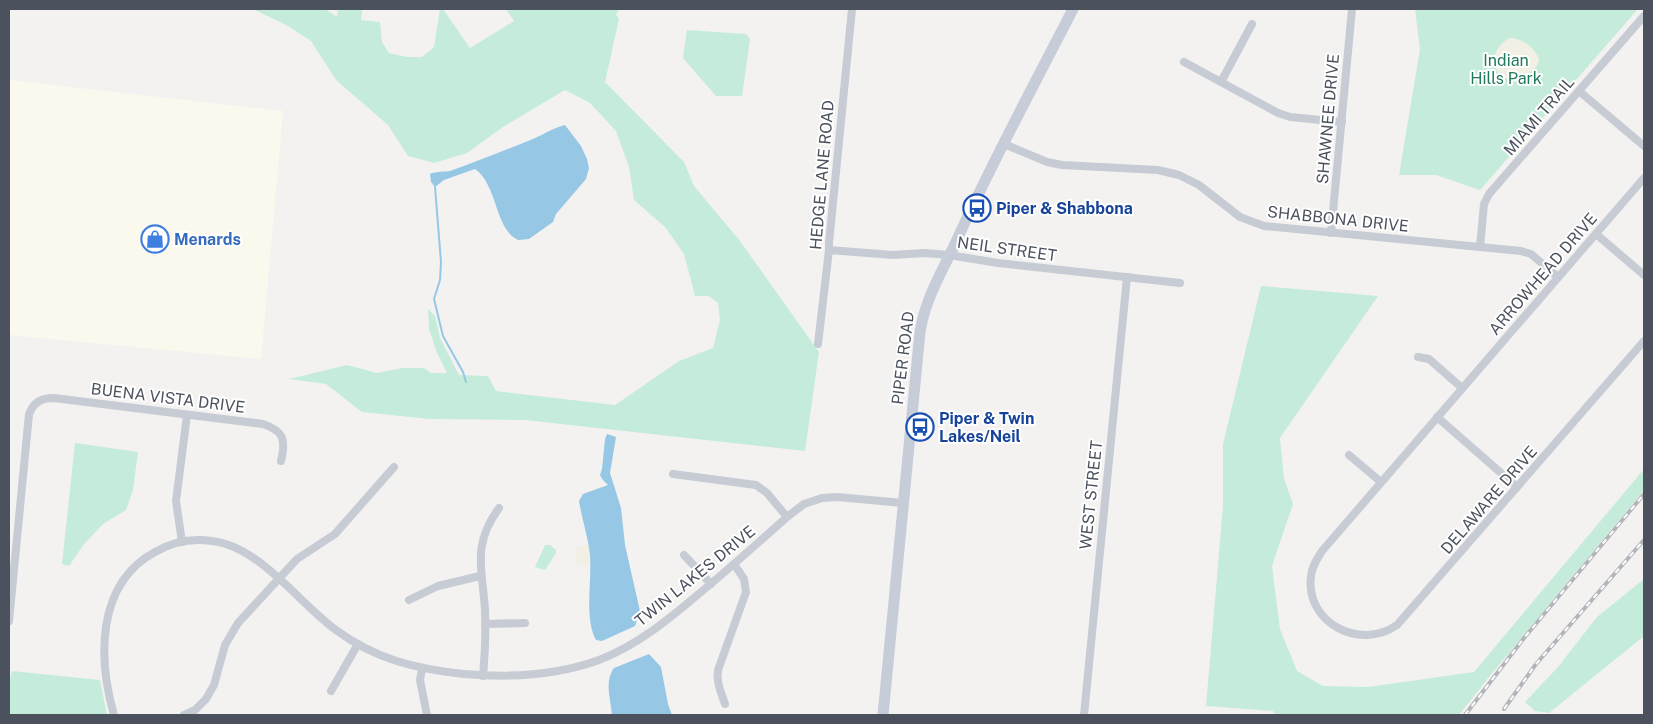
<svg xmlns="http://www.w3.org/2000/svg" width="1653" height="724" font-family="'Public Sans',sans-serif">
  <style>
    .commercial { fill: #fbf9ed }
    .green { fill: #c5ecda }
    .sand { fill: #f2f0e4 }
    .water { fill: #96c8e5 }
    .lines { fill: none; stroke-linecap: round; stroke-linejoin: round }
    .stream { stroke: #96c8e5; stroke-width: 2 }
    .street { stroke: #c6cbd4; stroke-width: 8 }
    .secondary { stroke: #c6ccd8; stroke-width: 11 }
    .rail-casing { stroke: #b4b5bb; stroke-width: 4 }
    .rail { stroke: #fff; stroke-width: 2; stroke-dasharray: 5.5; stroke-linecap: butt }
    .labels { text-anchor: middle; dominant-baseline: central; stroke-width: 4; stroke-linejoin: round; paint-order: stroke }
    .park-label { font-size: 16px; fill: #21795b; stroke: #fff }
    .street-label { font-size: 16px; fill: #4b515d; stroke: #fff }
    .transit-label { font-size: 16px; font-weight: bold; fill: #164399; stroke: #fff; text-anchor: start }
    .shop-label { font-size: 16px; font-weight: bold; fill: #366cbe; stroke: #fff; text-anchor: start }
  </style>
  <rect width="100%" height="100%" fill="#f3f2f1"/>
  <!-- commercial -->
  <path class="commercial" d="M 9,80 L 283,111 L 261,359 L 9,335 Z"/>
  <!-- green -->
  <g class="green">
    <path d="M 253,9 L 325,9 L 337,17 L 338,9 L 362,9 L 361,20 L 380,22 L 382,42 L 389,53 L 407,57 L 422,57 L 434,47 L 440,9 L 443,9 L 470,48 L 514,21 L 506,9 L 620,9 L 616,14 L 619,19 L 605,82 L 684,162 L 694,186 L 740,241 L 819,352 L 805,451 L 525,420 L 429,419 L 362,412 L 326,384 L 289,379 L 347,365 L 377,373 L 402,368 L 424,368 L 431,373 L 447,373 L 437,353 L 429,329 L 428,309 L 435,316 L 440,338 L 459,375 L 488,376 L 496,391 L 615,405 L 679,361 L 713,348 L 720,320 L 718,303 L 708,296 L 695,296 L 684,254 L 665,227 L 634,200 L 629,167 L 616,131 L 590,103 L 565,90 L 503,127 L 467,153 L 434,163 L 408,156 L 388,125 L 336,80 L 311,41 L 288,26 Z"/>
    <path d="M 1415,9 L 1638,9 L 1480,190 L 1436,175 L 1399,175 L 1420,49 Z"/>
    <path d="M 687,30 L 746,34 L 750,39 L 742,96 L 716,96 L 683,58 Z"/>
    <path d="M 1261,286 L 1378,296 L 1280,438 L 1284,479 L 1293,504 L 1272,566 L 1280,629 L 1297,671 L 1323,686 L 1368,687 L 1474,672 L 1644,469 L 1644,490 L 1489,677 L 1459,715 L 1275,715 L 1273,711 L 1206,706 L 1223,506 L 1223,444 Z"/>
    <path d="M 75,443 L 138,452 L 133,490 L 126,510 L 103,524 L 84,544 L 69,566 L 62,564 Z"/>
    <path d="M 545,545 L 550,545 L 556,550 L 556,553 L 545,570 L 535,567 Z"/>
    <path d="M 1644,579 L 1644,636 L 1549,713 L 1535,711 L 1525,702 L 1558,667 L 1597,617 Z"/>
    <path d="M 12,671 L 100,680 L 107,715 L 9,714 L 9,682 Z"/>
  </g>
  <!-- sand -->
  <g class="sand">
    <path d="M 1510,38 C 1522,38 1535,48 1539,59 C 1538,66 1535,68 1530,72 C 1502,97 1477,55 1510,38 Z"/>
    <path d="M 589,545 L 591,565 L 577,566 L 576,547 Z"/>
  </g>
  <!-- water -->
  <g class="water">
    <path d="M 565,125 L 581,146 L 587,159 L 589,168 L 586,179 L 556,214 L 553,222 L 529,239 L 518,240 C 515,238 511,236 509,233 C 495,216 494,182 475,169 L 444,180 L 435,187 L 431,182 L 430,174 C 437,171 443,172 450,171 C 478,161 505,150 533,139 C 544,134 553,128 565,125 Z"/>
    <path d="M 607,434 L 616,437 L 610,473 L 621,508 L 625,545 L 640,611 L 635,626 L 602,641 L 596,640 C 584,619 592,580 590,555 C 588,537 582,519 579,501 L 583,494 L 608,485 L 602,479 L 600,475 L 602,469 L 605,439 Z"/>
    <path d="M 649,654 L 661,667 L 668,704 L 672,715 L 612,715 C 611,700 604,681 614,668 Z"/>
  </g>
  <g class="lines">
    <!-- stream -->
    <path class="stream" d="M 435,187 L 441,262 L 440,280 L 434,299 L 443,336 L 463,372 L 466,382"/>
    <!-- street -->
    <g class="street">
      <path d="M 1184,62 L 1278,113 L 1290,117 L 1342,122"/>
      <path d="M 1221,82 L 1252,24"/>
      <path d="M 1579,91 L 1644,146"/>
      <path d="M 1004,144 L 1047,162 L 1062,165 L 1158,170 L 1179,175 L 1199,185 L 1240,217 L 1264,226 L 1521,251 L 1531,254 L 1558,277"/>
      <path d="M 1644,178 L 1322,551 C 1317,559 1312,566 1311,576 C 1305,623 1360,651 1397,625 L 1644,341"/>
      <path d="M 1331,233 L 1352,9"/>
      <path d="M 1596,234 L 1644,275"/>
      <path d="M 1480,247 L 1484,204 L 1489,194 L 1644,16"/>
      <path d="M 829,250 L 893,255 L 924,253 L 949,255 L 998,263 L 1180,283"/>
      <path d="M 818,344 L 829,250 L 829,243 L 852,9"/>
      <path d="M 1418,357 L 1429,359 L 1462,388"/>
      <path d="M 1437,417 L 1517,487"/>
      <path d="M 1349,455 L 1381,482"/>
      <path d="M 673,474 L 756,485 L 767,493 L 787,517"/>
      <path d="M 182,542 L 176,501 L 187,415"/>
      <path d="M 684,555 L 711,584"/>
      <path d="M 409,600 L 438,586 L 480,576"/>
      <path d="M 9,621 L 29,414 C 34,402 41,398 54,398 L 263,424 C 284,431 286,440 281,461"/>
      <path d="M 485,624 L 525,623"/>
      <path d="M 422,669 L 420,680 L 427,715"/>
      <path d="M 483,676 C 485,653 486,631 485,609 C 482,568 472,545 499,508"/>
      <path d="M 331,691 L 358,644"/>
      <path d="M 725,704 C 721,692 716,682 718,670 L 746,592 L 744,579 L 734,564"/>
      <path d="M 114,715 C 98,659 96,584 155,552 C 172,542 192,538 212,541 C 259,546 299,603 336,630 C 375,659 416,669 464,674 C 510,678 555,676 599,660 C 638,645 669,619 701,592 C 730,568 758,543 787,517 L 804,504 L 822,498 L 837,497 L 903,503"/>
      <path d="M 184,715 L 195,710 L 206,699 L 214,685 L 225,645 L 238,623 L 297,559 L 335,534 L 394,467"/>
      <path d="M 1084,715 L 1127,277"/>
    </g>
    <!-- secondary -->
    <path class="secondary" d="M 883,715 L 920,332 C 925,300 941,273 955,244 C 991,164 1033,87 1073,9"/>
    <!-- rail casing -->
    <g class="rail-casing">
      <g id="rail">
        <path d="M 1504,709 L 1536,664 L 1644,540"/>
        <path d="M 1465,715 L 1524,638 L 1644,494"/>
      </g>
    </g>
    <!-- rail -->
    <use href="#rail" class="rail"/>
  </g>
  <!-- icons -->
  <defs>
    <g id="bus-ring" transform="scale(1.4375)"><circle r="9.5" fill="#fff" stroke="#1a4fb4" stroke-width="1.5"/><path d="M-5-6H5V4H4V6H2V4H-2V6H-4V4H-5ZM-3.5-4V0h7V-4ZM-3.5 1.2v1.5H-2V1.2ZM2 1.2v1.5H3.5V1.2Z" fill="#1a4fb4"/></g>
    <g id="shop-ring" transform="scale(1.4375)"><circle r="9.5" fill="#fff" stroke="#3f7fe0" stroke-width="1.5"/><path d="M-5-2.5h2.3a2.7 3.5 0 0 1 5.4 0H5L5.5 6h-11ZM-1.5-2.5h3a1.5 2.3 0 0 0-3 0Z" fill="#3f7fe0"/></g>
  </defs>
  <g fill-rule="evenodd">
    <use href="#bus-ring" x="977" y="208"/>
    <use href="#shop-ring" x="155" y="239"/>
    <use href="#bus-ring" x="920" y="427"/>
  </g>
  <g class="labels">
    <!-- park labels -->
    <g class="park-label">
      <text x="1506" y="60">Indian<tspan x="1506" dy="18">Hills Park</tspan></text>
    </g>
    <!-- street labels -->
    <g class="street-label">
      <text transform="translate(1539 116) rotate(-49)">MIAMI TRAIL</text>
      <text transform="translate(1328 119) rotate(-85)">SHAWNEE DRIVE</text>
      <text transform="translate(822 175) rotate(-85)">HEDGE LANE ROAD</text>
      <text transform="translate(1338 219) rotate(6)">SHABBONA DRIVE</text>
      <text transform="translate(1007 249) rotate(8)">NEIL STREET</text>
      <text transform="translate(1543 274) rotate(-49)">ARROWHEAD DRIVE</text>
      <text transform="translate(903 358) rotate(-83)">PIPER ROAD</text>
      <text transform="translate(168 398) rotate(7)">BUENA VISTA DRIVE</text>
      <text transform="translate(1091 495) rotate(-84)">WEST STREET</text>
      <text transform="translate(1489 500) rotate(-49)">DELAWARE DRIVE</text>
      <text transform="translate(695 576) rotate(-39)">TWIN LAKES DRIVE</text>
    </g>
    <!-- transit labels -->
    <g class="transit-label">
      <text x="996" y="208">Piper &amp; Shabbona</text>
      <text x="939" y="418">Piper &amp; Twin<tspan x="939" dy="18">Lakes/Neil</tspan></text>
    </g>
    <!-- shop labels -->
    <g class="shop-label">
      <text x="174" y="239">Menards</text>
    </g>
  </g>
  <!-- border -->
  <rect width="1653" height="724" fill="none" stroke="#4b515d" stroke-width="20"/>
</svg>
